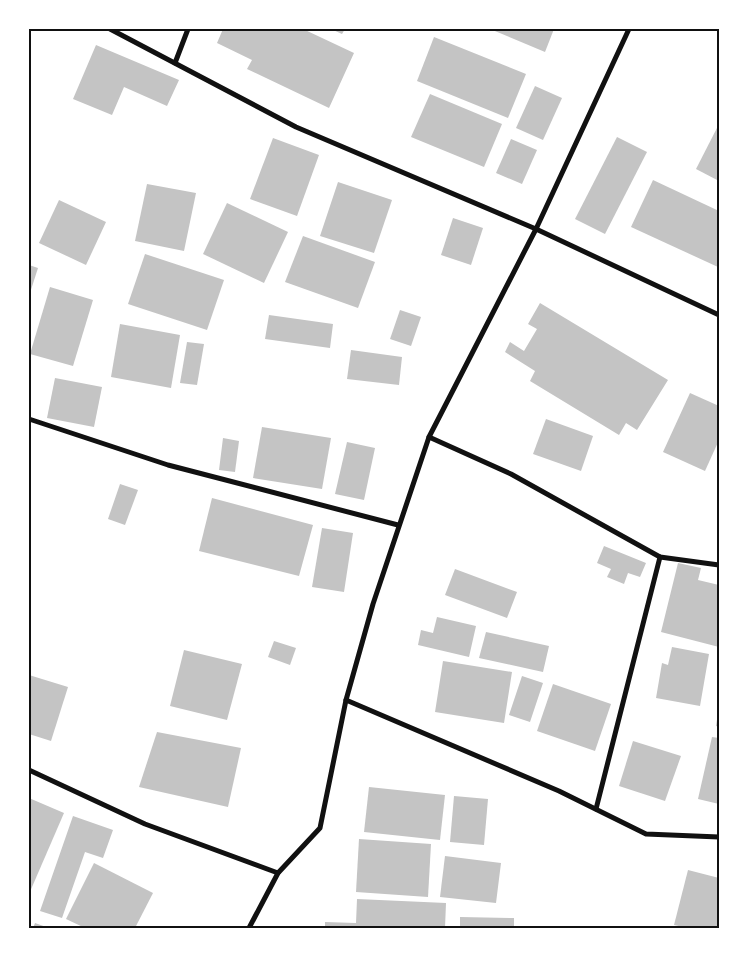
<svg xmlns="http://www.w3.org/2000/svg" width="748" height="957" font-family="Montserrat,sans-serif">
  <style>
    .building { fill: #c4c4c4 }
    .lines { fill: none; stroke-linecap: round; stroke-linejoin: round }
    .minor { stroke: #111; stroke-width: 5 }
    .neatline { fill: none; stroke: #111; stroke-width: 2 }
  </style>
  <rect width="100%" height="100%" fill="#fff"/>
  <!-- building -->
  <g class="building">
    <path d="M 223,29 L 303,29 L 354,53 L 329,108 L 247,69 L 252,60 L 217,43 Z"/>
    <path d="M 331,29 L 345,29 L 342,34 Z"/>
    <path d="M 490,29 L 554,29 L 545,52 Z"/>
    <path d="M 434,37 L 526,74 L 508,118 L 417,81 Z"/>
    <path d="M 96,45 L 179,80 L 167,106 L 124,87 L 112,115 L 73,99 Z"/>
    <path d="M 535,86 L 562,98 L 543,140 L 516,128 Z"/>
    <path d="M 430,94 L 502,124 L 484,167 L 411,137 Z"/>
    <path d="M 719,124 L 719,181 L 696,169 Z"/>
    <path d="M 617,137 L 647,152 L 605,234 L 575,219 Z"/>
    <path d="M 273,138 L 319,155 L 297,216 L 250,199 Z"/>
    <path d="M 511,139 L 537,150 L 522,184 L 496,173 Z"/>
    <path d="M 653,180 L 719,211 L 718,267 L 631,227 Z"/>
    <path d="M 338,182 L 392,200 L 374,253 L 320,236 Z"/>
    <path d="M 147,184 L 196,193 L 184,251 L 135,241 Z"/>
    <path d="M 59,200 L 106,222 L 86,265 L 39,243 Z"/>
    <path d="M 227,203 L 288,232 L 264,283 L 203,254 Z"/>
    <path d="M 453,218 L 483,228 L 471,265 L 441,255 Z"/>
    <path d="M 303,236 L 375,262 L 358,308 L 285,282 Z"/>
    <path d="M 145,254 L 224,280 L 207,330 L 128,304 Z"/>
    <path d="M 29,265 L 38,268 L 29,296 Z"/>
    <path d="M 50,287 L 93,300 L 73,366 L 30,354 Z"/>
    <path d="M 540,303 L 668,380 L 637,430 L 626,423 L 619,435 L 530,381 L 535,371 L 505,352 L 510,342 L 524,351 L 537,329 L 528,324 Z"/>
    <path d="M 400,310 L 421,317 L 411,346 L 390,339 Z"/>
    <path d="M 269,315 L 333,324 L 330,348 L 265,339 Z"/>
    <path d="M 120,324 L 180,335 L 171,388 L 111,377 Z"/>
    <path d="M 187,342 L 204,344 L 197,385 L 180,383 Z"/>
    <path d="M 351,350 L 402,357 L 399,385 L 347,379 Z"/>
    <path d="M 55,378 L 102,387 L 94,427 L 47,418 Z"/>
    <path d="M 690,393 L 719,406 L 719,440 L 705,471 L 663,452 Z"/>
    <path d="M 546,419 L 593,436 L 581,471 L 533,454 Z"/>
    <path d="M 262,427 L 331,438 L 322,489 L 253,478 Z"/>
    <path d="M 223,438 L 239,441 L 235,472 L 219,470 Z"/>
    <path d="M 347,442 L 375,448 L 364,500 L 335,494 Z"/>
    <path d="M 120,484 L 138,490 L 125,525 L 108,519 Z"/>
    <path d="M 212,498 L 313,525 L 299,576 L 199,551 Z"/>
    <path d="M 322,528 L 353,533 L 344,592 L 312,587 Z"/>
    <path d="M 604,546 L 646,563 L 640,577 L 628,573 L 624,584 L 607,577 L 611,569 L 597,563 Z"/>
    <path d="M 678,563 L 701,568 L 698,580 L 719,585 L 719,647 L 661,632 Z"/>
    <path d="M 455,569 L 517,592 L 507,618 L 445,595 Z"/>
    <path d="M 437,617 L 476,626 L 469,657 L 418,645 L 421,630 L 433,633 Z"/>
    <path d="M 486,632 L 549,646 L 543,672 L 479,658 Z"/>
    <path d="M 274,641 L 296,648 L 290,665 L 268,657 Z"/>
    <path d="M 672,647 L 709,654 L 700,706 L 656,698 L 662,663 L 668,665 Z"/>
    <path d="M 184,650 L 242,664 L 227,720 L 170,706 Z"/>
    <path d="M 443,661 L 512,672 L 504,723 L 435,712 Z"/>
    <path d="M 29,675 L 68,687 L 51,741 L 29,734 Z"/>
    <path d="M 522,676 L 543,683 L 530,722 L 509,715 Z"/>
    <path d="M 553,684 L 611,704 L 595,751 L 537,731 Z"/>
    <path d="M 718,713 L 719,714 L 719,727 L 716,726 Z"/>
    <path d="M 157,732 L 241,748 L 228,807 L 139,787 Z"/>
    <path d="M 712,737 L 719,738 L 719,804 L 698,799 Z"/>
    <path d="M 633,741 L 681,756 L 665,801 L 619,786 Z"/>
    <path d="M 369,787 L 445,795 L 440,840 L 364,832 Z"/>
    <path d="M 454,796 L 488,799 L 484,845 L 450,842 Z"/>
    <path d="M 29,798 L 64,813 L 29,894 Z"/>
    <path d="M 73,816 L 113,830 L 103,858 L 85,852 L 62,918 L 40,911 Z"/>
    <path d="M 359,839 L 431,844 L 428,897 L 356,892 Z"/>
    <path d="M 445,856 L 501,863 L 496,903 L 440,897 Z"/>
    <path d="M 94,863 L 153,893 L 135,928 L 85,928 L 66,919 Z"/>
    <path d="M 688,870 L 719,878 L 719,928 L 688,928 L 674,925 Z"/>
    <path d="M 357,899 L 446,903 L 445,928 L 325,928 L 325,922 L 356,923 Z"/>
    <path d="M 460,917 L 514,918 L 514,928 L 460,928 Z"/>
    <path d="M 35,923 L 49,928 L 33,928 Z"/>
  </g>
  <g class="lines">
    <!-- minor -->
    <g class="minor">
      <path d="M 110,29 L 296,127 L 536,229 L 719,315"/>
      <path d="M 175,63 L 188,29"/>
      <path d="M 29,419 L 168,465 L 398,525"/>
      <path d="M 429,437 L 511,474 L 660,557 L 719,565"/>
      <path d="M 346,700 L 559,791 L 646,834 L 719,837"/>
      <path d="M 29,770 L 145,824 L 278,873"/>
      <path d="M 596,809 L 660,557"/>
      <path d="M 249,928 L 278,873 L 320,828 L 346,700 L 373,604 L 429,437 L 536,229 L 629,29"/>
    </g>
  </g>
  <!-- border -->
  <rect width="748" height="957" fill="none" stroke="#ffffff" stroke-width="60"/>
  <rect x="30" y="30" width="688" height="897" class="neatline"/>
</svg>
